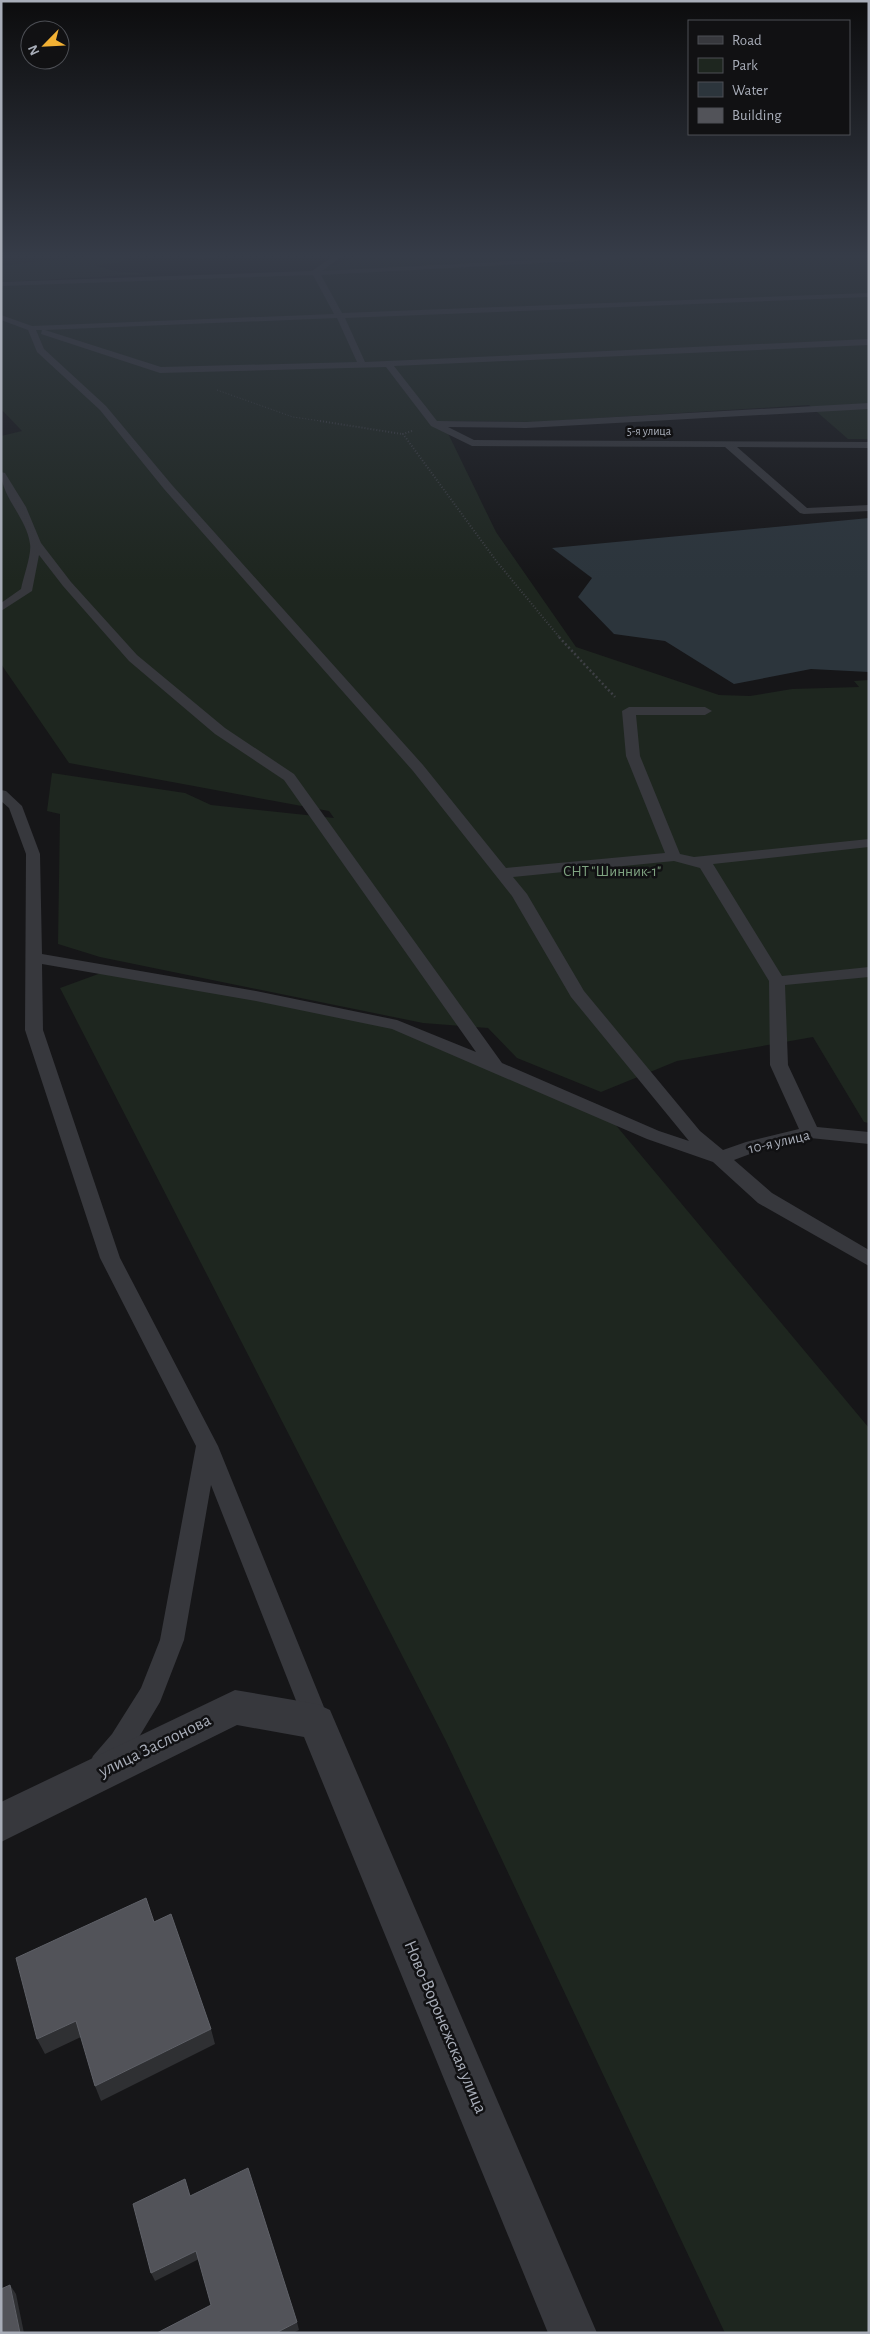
<svg xmlns="http://www.w3.org/2000/svg" width="870" height="2334" font-family="'Alegreya Sans',sans-serif">
  <style>
    .green { fill: #1e261f }
    .water { fill: #2c353c }
    .lines { fill: none; stroke-linecap: round; stroke-linejoin: round }
    .path-far2 { stroke: #3d3f44; stroke-width: 1; stroke-dasharray: 1 2; stroke-linecap: butt }
    .path-far1 { stroke: #3d3f44; stroke-width: 2; stroke-dasharray: 1 2; stroke-linecap: butt }
    .path { stroke: #3d3f44; stroke-width: 2.5; stroke-dasharray: 2 2.5; stroke-linecap: butt }
    .service { fill: #37383d; fill-rule: evenodd }
    .minor { fill: #37383d; fill-rule: evenodd }
    .shaded-wall { fill: #2f3033 }
    .building { fill: #525359; stroke: #5f6168 }
    .labels { text-anchor: middle; dominant-baseline: central; stroke-width: 5; stroke-linejoin: round; paint-order: stroke }
    .far-street-label { font-size: 12px; fill: #a8adb8; stroke: #111113 }
    .park-label { font-size: 15px; fill: #7fa381; stroke: #111113 }
    .street-label { font-size: 15px; fill: #a8adb8; stroke: #111113 }
    .near-street-label { font-size: 18px; fill: #a8adb8; stroke: #111113 }
  </style>
  <rect width="100%" height="100%" fill="#161618"/>
  <!-- green -->
  <g class="green">
    <path d="M 113,254 L 126,256 L 127,260 L 116,263 L 94,265 L 113,271 L 150,274 L 1,282 L 1,266 L 93,255 Z"/>
    <path d="M 357,254 L 869,254 L 869,439 L 848,439 L 809,405 L 536,422 L 442,421 L 496,532 L 576,647 L 719,695 L 750,696 L 792,689 L 859,687 L 854,681 L 869,680 L 869,1123 L 864,1122 L 813,1037 L 677,1061 L 601,1092 L 517,1058 L 488,1028 L 423,1023 L 100,957 L 58,944 L 60,814 L 47,811 L 52,773 L 185,793 L 211,805 L 334,818 L 329,811 L 69,763 L 1,664 L 1,436 L 22,431 L 1,409 L 1,285 L 302,274 L 338,264 Z"/>
    <path d="M 112,969 L 406,1031 L 599,1105 L 869,1428 L 869,2333 L 725,2333 L 446,1741 L 60,988 Z"/>
  </g>
  <!-- water -->
  <path class="water" d="M 869,518 L 869,672 L 811,669 L 734,684 L 665,641 L 614,634 L 578,597 L 592,578 L 552,548 Z"/>
  <g class="lines">
    <!-- path-far2 -->
    <path class="path-far2" d="M 217,390 L 293,417 L 328,422"/>
    <!-- path-far1 -->
    <g class="path-far1">
      <path d="M 320,421 L 402,434"/>
      <path d="M 412,431 L 403,434 L 497,562 L 560,638"/>
    </g>
    <!-- path -->
    <path class="path" d="M 559,637 L 615,697"/>
    <!-- service -->
    <g class="service">
      <path d="M 163,254 L 231,254 L 201,259 Z"/>
      <path d="M 336,254 L 345,254 L 322,271 L 646,254 L 708,254 L 321,275 L 342,313 L 869,293 L 869,297 L 345,318 L 365,362 L 869,339 L 869,345 L 394,366 L 437,421 L 526,422 L 869,403 L 869,409 L 526,428 L 448,427 L 474,440 L 869,442 L 869,448 L 737,447 L 807,508 L 869,505 L 869,511 L 804,514 L 800,513 L 725,447 L 472,446 L 431,426 L 386,367 L 160,373 L 41,334 L 42,330 L 36,330 L 44,349 L 106,406 L 172,485 L 423,765 L 506,868 L 665,853 L 626,756 L 622,711 L 629,707 L 705,707 L 712,711 L 705,715 L 636,715 L 640,756 L 680,854 L 694,857 L 869,839 L 869,847 L 713,864 L 782,976 L 869,967 L 869,977 L 785,985 L 788,1065 L 817,1127 L 869,1132 L 869,1144 L 810,1138 L 758,1151 L 734,1160 L 772,1193 L 869,1250 L 869,1266 L 758,1203 L 713,1162 L 647,1139 L 392,1029 L 256,1001 L 42,964 L 43,1030 L 120,1258 L 218,1446 L 330,1722 L 326,1731 L 317,1734 L 308,1731 L 211,1485 L 184,1640 L 160,1702 L 130,1752 L 111,1774 L 102,1778 L 93,1774 L 89,1765 L 93,1756 L 112,1734 L 141,1688 L 160,1640 L 196,1446 L 100,1258 L 25,1030 L 26,854 L 9,808 L 1,801 L 1,790 L 6,791 L 22,806 L 40,854 L 42,954 L 256,991 L 397,1020 L 476,1052 L 284,780 L 215,734 L 129,661 L 63,586 L 39,555 L 32,591 L 1,611 L 1,603 L 21,589 C 23,578 32,554 30,544 C 27,518 1,497 1,472 L 5,473 L 26,507 L 41,543 L 71,582 L 137,655 L 225,728 L 294,774 L 502,1063 L 659,1131 L 689,1141 L 571,997 L 512,896 L 413,771 L 164,489 L 100,410 L 37,352 L 28,330 L 1,320 L 1,315 L 32,326 L 334,314 L 313,275 L 1,286 L 1,282 L 312,271 ZM 337,318 L 357,362 L 161,367 L 45,330 ZM 674,861 L 700,868 L 769,981 L 770,1065 L 799,1129 L 746,1142 L 723,1150 L 700,1131 L 584,991 L 527,894 L 513,877 Z"/>
    </g>
    <!-- minor -->
    <path class="minor" d="M 235,1690 L 317,1704 L 330,1710 L 597,2333 L 548,2333 L 304,1737 L 237,1725 L 1,1842 L 1,1802 Z"/>
  </g>
  <!-- shaded-wall -->
  <g class="shaded-wall">
    <path d="M 76,2021 L 83,2036 L 45,2054 L 37,2039 Z"/>
    <path d="M 211,2029 L 215,2044 L 101,2101 L 95,2086 Z"/>
    <path d="M 196,2251 L 199,2259 L 155,2281 L 151,2273 Z"/>
    <path d="M 10,2285 L 16,2294 L 24,2333 L 20,2333 Z"/>
    <path d="M 297,2322 L 299,2330 L 293,2333 L 276,2333 Z"/>
  </g>
  <!-- building -->
  <g class="building">
    <path d="M 146,1898 L 154,1922 L 171,1914 L 211,2029 L 95,2086 L 76,2021 L 37,2039 L 16,1958 Z"/>
    <path d="M 248,2168 L 297,2322 L 276,2333 L 157,2333 L 211,2305 L 196,2251 L 151,2273 L 133,2204 L 185,2179 L 190,2196 Z"/>
    <path d="M 10,2285 L 20,2333 L 1,2333 L 1,2289 Z"/>
  </g>
  <!-- sky -->
  <linearGradient id="sky" x2="0" y2="1"><stop stop-color="#0c0c0d"/><stop offset="0.44" stop-color="#363c48"/><stop offset="1" stop-color="#363c48" stop-opacity="0"/></linearGradient>
  <rect width="870" height="581" fill="url(#sky)"/>
  <g class="labels">
    <!-- far-street labels -->
    <g class="far-street-label">
      <text x="649" y="431">5-я улица</text>
    </g>
    <!-- park labels -->
    <g class="park-label">
      <text x="612" y="871">СНТ "Шинник-1"</text>
    </g>
    <!-- street labels -->
    <g class="street-label">
      <text transform="translate(779 1142) rotate(-13)">10-я улица</text>
    </g>
    <!-- near-street labels -->
    <g class="near-street-label">
      <text transform="translate(155 1746) rotate(-26)">улица Заслонова</text>
      <text transform="translate(445 2027) rotate(67)">Ново-Воронежская улица</text>
    </g>
  </g>
  <!-- border -->
  <rect width="870" height="2334" fill="none" stroke="#a8adb8" stroke-width="5"/>
  <!-- legend -->
  <rect x="688" y="20" width="162" height="115" fill="#111113" stroke="#4d4f55"/>
  <rect x="698" y="36" width="25" height="8" fill="#37383d" stroke="#4d4f55"/>
  <text x="732" y="45" font-size="15" fill="#a8adb8">Road</text>
  <rect x="698" y="58" width="25" height="15" fill="#1e261f" stroke="#4d4f55"/>
  <text x="732" y="70" font-size="15" fill="#a8adb8">Park</text>
  <rect x="698" y="82" width="25" height="15" fill="#2c353c" stroke="#4d4f55"/>
  <text x="732" y="95" font-size="15" fill="#a8adb8">Water</text>
  <rect x="698" y="108" width="25" height="15" fill="#525359" stroke="#4d4f55"/>
  <text x="732" y="120" font-size="15" fill="#a8adb8">Building</text>
  <!-- north arrow -->
  <g transform="translate(45 45) rotate(246)"><circle r="24" fill="#111113" stroke="#4d4f55"/>
  <path d="M0-4L9 19L0 12L-9 19Z" fill="#f2b134"/>
  <text y="-8" font-size="14" font-weight="bold" text-anchor="middle" fill="#a8adb8">N</text>
  </g>
</svg>
